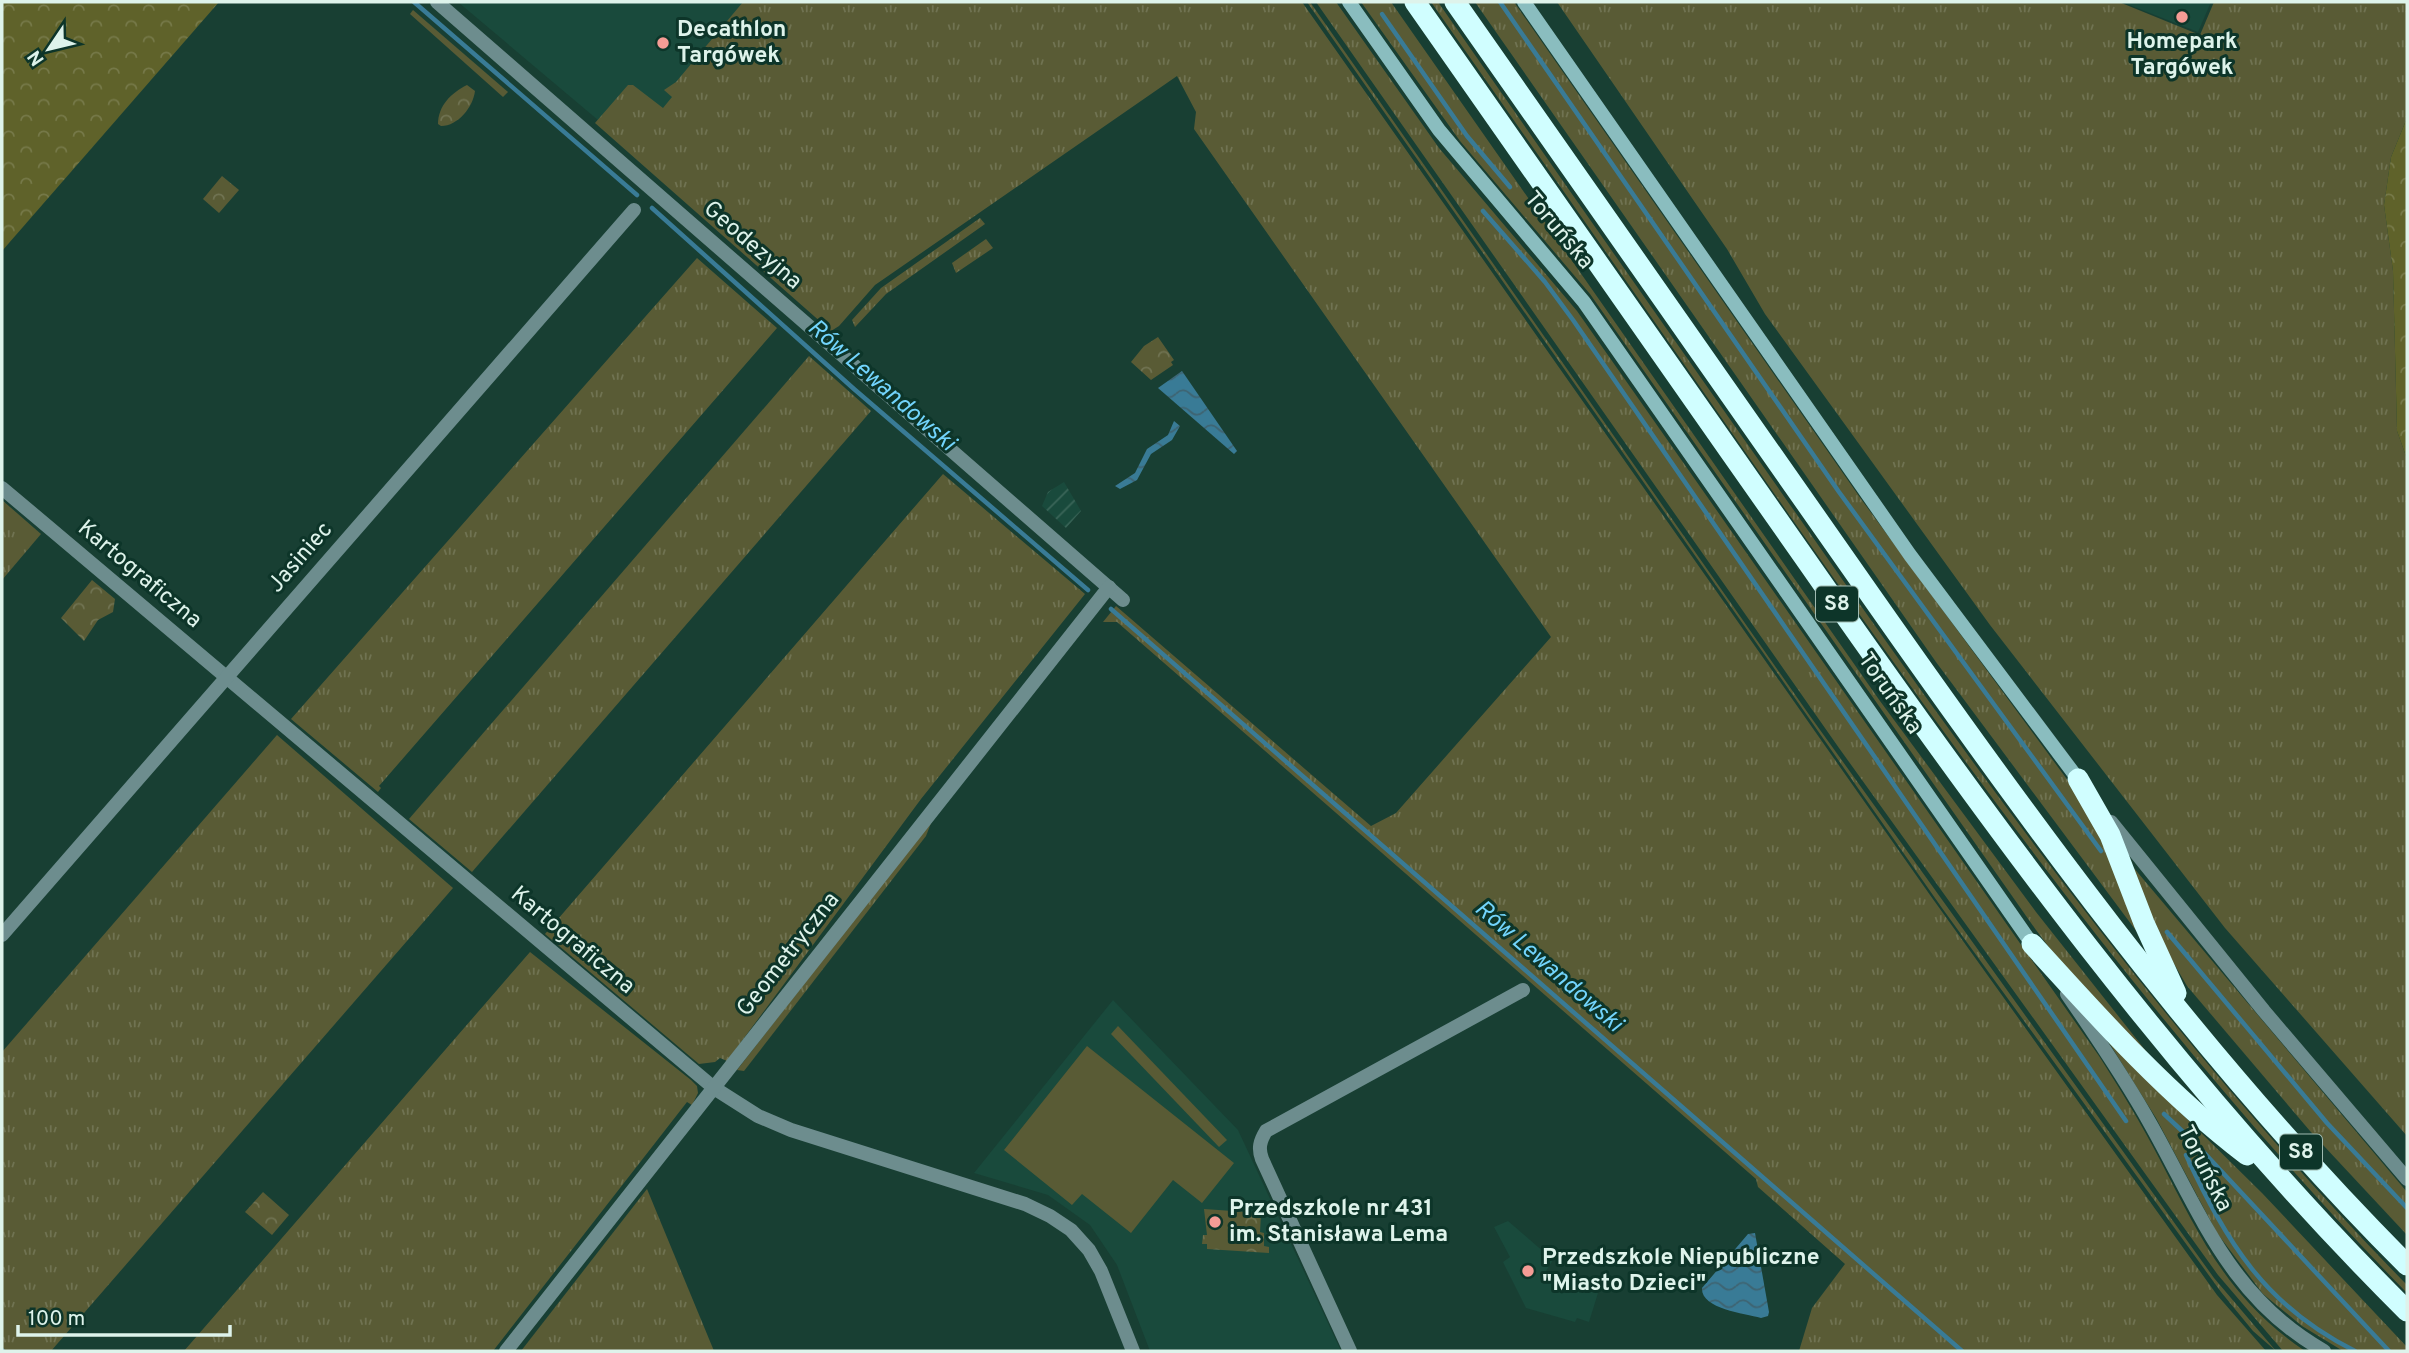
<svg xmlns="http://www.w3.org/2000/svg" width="2409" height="1353" font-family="Overpass,sans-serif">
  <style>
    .built { fill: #194a3c }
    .industrial { fill: url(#industrial-furrows) }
    .grass { fill: url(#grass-tufts) }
    .forest { fill: url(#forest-crowns) }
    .park { fill: url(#park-crowns) }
    .garden { fill: #595b35 }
    .water { fill: url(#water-waves) }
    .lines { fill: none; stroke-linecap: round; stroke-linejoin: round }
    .stream { stroke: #397b96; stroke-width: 4.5 }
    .minor { stroke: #6d8d8e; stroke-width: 14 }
    .tertiary { stroke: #6d8d8e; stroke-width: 14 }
    .secondary { stroke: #8abdbf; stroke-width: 14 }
    .motorway { stroke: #d0feff; stroke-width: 21 }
    .poi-dot { fill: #f59c95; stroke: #0d3529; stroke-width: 2.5 }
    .labels { text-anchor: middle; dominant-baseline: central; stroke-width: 6; stroke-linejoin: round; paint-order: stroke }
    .shield { fill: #0d3529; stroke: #9fbab1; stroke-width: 2 }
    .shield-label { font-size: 21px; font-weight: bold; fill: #def3eb }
    .poi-label { font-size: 23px; font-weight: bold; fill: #def3eb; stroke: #0d3529; text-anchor: start }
    .street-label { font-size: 23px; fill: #def3eb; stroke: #0d3529 }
    .water-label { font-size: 24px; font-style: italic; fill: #72d4fc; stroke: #0d3529 }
  </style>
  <defs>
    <pattern id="industrial-furrows" width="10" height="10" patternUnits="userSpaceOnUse" patternTransform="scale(1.75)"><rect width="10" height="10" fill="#194a3c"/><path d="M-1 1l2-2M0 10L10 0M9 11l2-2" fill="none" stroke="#3a6558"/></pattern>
    <pattern id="grass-tufts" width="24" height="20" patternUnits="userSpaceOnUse" patternTransform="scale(1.75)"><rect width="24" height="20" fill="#595b35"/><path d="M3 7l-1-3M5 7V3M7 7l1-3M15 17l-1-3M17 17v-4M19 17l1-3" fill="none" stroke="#707352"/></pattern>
    <pattern id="forest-crowns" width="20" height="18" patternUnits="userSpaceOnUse" patternTransform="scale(1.75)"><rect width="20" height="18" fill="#5f622a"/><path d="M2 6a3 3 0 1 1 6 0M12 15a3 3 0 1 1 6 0" fill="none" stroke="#767949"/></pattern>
    <pattern id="park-crowns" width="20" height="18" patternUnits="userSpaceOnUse" patternTransform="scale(1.75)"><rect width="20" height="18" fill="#595b35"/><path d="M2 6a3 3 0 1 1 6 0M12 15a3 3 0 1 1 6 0" fill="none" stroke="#707352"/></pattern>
    <pattern id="water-waves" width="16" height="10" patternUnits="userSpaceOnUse" patternTransform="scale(1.75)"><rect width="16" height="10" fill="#397b96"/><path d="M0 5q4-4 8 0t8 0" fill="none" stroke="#3e6472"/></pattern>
  </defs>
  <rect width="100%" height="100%" fill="#183f33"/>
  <!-- built -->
  <g class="built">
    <path d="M 458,2 L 804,2 L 662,174 Z"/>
    <path d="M 2122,2 L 2211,2 L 2198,32 Z"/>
    <path d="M 1113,1000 L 1238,1130 L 1341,1351 L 1150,1351 L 1117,1265 L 1090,1225 L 1048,1195 L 974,1173 Z"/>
    <path d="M 1508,1221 L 1553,1260 L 1546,1271 L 1588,1283 L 1586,1289 L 1598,1293 L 1589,1322 L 1577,1318 L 1575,1322 L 1526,1308 L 1503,1262 L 1510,1257 L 1494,1227 Z"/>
  </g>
  <!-- industrial -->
  <path class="industrial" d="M 1064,482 L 1081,511 L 1066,528 L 1042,506 L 1048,492 Z"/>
  <!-- grass -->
  <g class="grass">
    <path d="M 743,2 L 1302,2 L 1930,895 L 2217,1295 L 2266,1351 L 1799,1351 L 1812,1308 L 1845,1264 L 1758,1187 L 1756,1179 L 1117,622 L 1103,622 L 1116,606 L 1371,826 L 1396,813 L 1551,637 L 1194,129 L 1196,112 L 1177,76 L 875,285 L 839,326 L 831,331 L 595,123 L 628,85 L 633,85 L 663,108 L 672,97 L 664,90 L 676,82 Z"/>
    <path d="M 1307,2 L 1310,2 L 1810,716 L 2214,1278 L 2276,1351 L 2253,1331 L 2221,1292 L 1942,908 Z"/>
    <path d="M 1316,2 L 1336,2 L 1439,148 L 1577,311 L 2099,1056 C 2120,1089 2141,1123 2159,1158 C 2200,1237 2228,1299 2305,1351 L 2283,1351 L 2218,1275 L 1839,748 Z"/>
    <path d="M 1361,2 L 1391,2 L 1880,701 L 2036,912 L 2161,1070 L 2061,963 L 2036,930 L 1590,294 L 1460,141 Z"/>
    <path d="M 1431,2 L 1438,2 C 1558,174 1679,347 1800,519 C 1987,787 2178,1051 2407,1285 L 2407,1293 C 2174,1055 1981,788 1790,516 C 1670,344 1551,173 1431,2 Z"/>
    <path d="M 1475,2 L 1514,2 L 1861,499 L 2077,793 L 2099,827 L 2137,932 L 1936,662 Z"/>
    <path d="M 1557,2 L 2119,2 L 2200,35 L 2214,2 L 2407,2 L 2407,118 L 2391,157 L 2384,205 L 2393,271 L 2397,431 L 2407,459 L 2407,1136 L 2225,928 L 1990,625 L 1765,314 L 1727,249 Z"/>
    <path d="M 413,10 L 508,92 L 503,97 L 410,14 Z"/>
    <path d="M 980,218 L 985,224 L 886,294 L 855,327 L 852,320 L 881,288 Z"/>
    <path d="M 986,239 L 993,248 L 956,273 L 952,263 Z"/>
    <path d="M 697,258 L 777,328 L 379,786 L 381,788 L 378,792 L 291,719 Z"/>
    <path d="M 809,356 L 871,411 L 472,872 L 409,819 Z"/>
    <path d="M 943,474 L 1085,594 L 921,799 L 727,1061 L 720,1058 L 715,1062 L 699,1064 L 545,934 Z"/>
    <path d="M 2,500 L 41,534 L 2,580 Z"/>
    <path d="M 277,735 L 453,888 L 51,1351 L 2,1351 L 2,1052 Z"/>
    <path d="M 933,818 L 926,836 L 744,1071 L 737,1070 Z"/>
    <path d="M 2133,867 L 2407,1192 L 2407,1235 L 2310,1131 L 2187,986 L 2156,933 Z"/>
    <path d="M 530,952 L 691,1080 L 697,1086 L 698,1093 L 692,1105 L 687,1102 L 493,1351 L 184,1351 Z"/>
    <path d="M 2108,1041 L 2262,1193 L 2407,1347 L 2407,1351 L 2343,1351 L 2302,1326 L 2263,1294 L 2217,1233 L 2156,1118 Z"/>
    <path d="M 647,1189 L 714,1351 L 521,1351 Z"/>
  </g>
  <!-- forest -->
  <g class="forest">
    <path d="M 2,2 L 219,2 L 2,251 Z"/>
    <path d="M 2407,118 L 2407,459 L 2397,431 L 2393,271 L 2384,205 L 2391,157 Z"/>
  </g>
  <!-- park -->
  <g class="park">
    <path d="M 467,85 L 475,91 C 473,107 458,126 441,126 L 438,124 C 438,106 451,93 467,85 Z"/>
    <path d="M 222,176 L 239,190 L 219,213 L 203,199 Z"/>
    <path d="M 1158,337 L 1174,360 L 1171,362 L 1173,365 L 1151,380 L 1131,362 L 1144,346 Z"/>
    <path d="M 92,580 L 115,599 L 113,612 L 98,620 L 84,641 L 61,618 Z"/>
    <path d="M 263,1192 L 289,1215 L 272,1235 L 245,1212 Z"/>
    <path d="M 1204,1209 L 1261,1213 L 1260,1232 L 1264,1233 L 1264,1246 L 1269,1247 L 1269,1253 L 1207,1249 L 1207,1244 L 1202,1244 L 1203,1235 L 1207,1235 Z"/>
  </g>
  <!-- garden -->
  <g class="garden">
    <path d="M 1118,1026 L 1227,1140 L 1219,1147 L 1111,1034 Z"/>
    <path d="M 1087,1046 L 1234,1163 L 1202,1203 L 1173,1180 L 1131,1233 L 1082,1194 L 1072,1205 L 1004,1150 Z"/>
  </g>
  <!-- water -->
  <g class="water">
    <path d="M 1182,371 L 1237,451 L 1234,454 L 1158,388 Z"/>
    <path d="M 1174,421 L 1180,426 L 1172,440 L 1151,454 L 1137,480 L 1120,489 L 1115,486 L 1135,473 L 1147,449 L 1168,435 Z"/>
    <path d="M 1755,1233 L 1769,1312 L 1768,1316 L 1761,1318 C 1744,1313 1701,1309 1702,1288 L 1748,1234 Z"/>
  </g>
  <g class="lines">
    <!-- stream -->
    <g class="stream">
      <path d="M 414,2 L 637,195"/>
      <path d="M 1500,2 L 1839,492 L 2101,851"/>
      <path d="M 1382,14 L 1467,136 L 1510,187"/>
      <path d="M 652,208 L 854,389 L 1088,590"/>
      <path d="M 1483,211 L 1545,282 L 1573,320 L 2126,1121"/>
      <path d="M 1111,609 L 1962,1351"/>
      <path d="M 2167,932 L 2327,1123 L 2407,1208"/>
      <path d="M 2164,1114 L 2196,1144 L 2389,1351"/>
      <path d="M 2186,1155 C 2227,1243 2265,1306 2355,1351"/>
      <path d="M 2,1350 L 3,1351"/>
    </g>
    <!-- minor -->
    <g class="minor">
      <path d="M 437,2 L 1123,600"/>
      <path d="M 2,488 L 714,1088 L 758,1116 L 791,1130 L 1025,1204 L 1050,1216 L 1071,1230 L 1089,1250 L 1101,1271 L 1133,1351"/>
      <path d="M 2,935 L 634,210"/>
      <path d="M 506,1351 L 1109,587"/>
      <path d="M 1350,1351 L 1262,1159 C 1258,1148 1260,1141 1266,1131 L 1523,990"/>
    </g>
    <!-- tertiary -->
    <g class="tertiary">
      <path d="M 2111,822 L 2264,1011 L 2407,1179"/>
      <path d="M 2067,994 C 2096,1036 2126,1080 2151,1125 C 2201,1214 2230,1298 2324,1351"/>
    </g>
    <!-- secondary -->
    <g class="secondary">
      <path d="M 1349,2 L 1439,130 L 1584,302 L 2032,944"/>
      <path d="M 1524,2 L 1910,555 L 2078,779"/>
    </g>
    <!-- motorway -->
    <g class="motorway">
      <path d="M 1415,2 C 1545,186 1674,372 1804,557 C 1989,822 2178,1083 2407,1311"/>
      <path d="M 1455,2 C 1586,189 1717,376 1848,563 C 2019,808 2195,1053 2407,1265"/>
      <path d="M 2078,779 L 2110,835 L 2144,923 L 2176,993"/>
      <path d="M 2032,944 C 2099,1018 2167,1094 2247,1155"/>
    </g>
  </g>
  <!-- markers -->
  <g class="poi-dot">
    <circle cx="2182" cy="17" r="7"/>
    <circle cx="663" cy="43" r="7"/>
    <circle cx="1215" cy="1222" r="7"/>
    <circle cx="1528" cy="1271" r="7"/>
  </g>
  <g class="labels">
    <!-- shield labels -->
    <g class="shield">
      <rect x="1816" y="586.5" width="42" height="35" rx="5"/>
      <rect x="2280" y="1134.5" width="42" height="35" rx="5"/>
    </g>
    <g class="shield-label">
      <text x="1837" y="604">S8</text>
      <text x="2301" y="1152">S8</text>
    </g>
    <!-- poi labels -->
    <g class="poi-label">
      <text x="677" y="30">Decathlon<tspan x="677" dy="26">Targówek</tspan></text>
      <text x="2182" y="42" text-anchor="middle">Homepark<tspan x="2182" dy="26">Targówek</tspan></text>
      <text x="1229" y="1209">Przedszkole nr 431<tspan x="1229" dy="26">im. Stanisława Lema</tspan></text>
      <text x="1542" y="1258">Przedszkole Niepubliczne<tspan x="1542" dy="26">"Miasto Dzieci"</tspan></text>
    </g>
    <!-- street labels -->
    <g class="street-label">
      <text transform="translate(1558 231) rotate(50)">Toruńska</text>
      <text transform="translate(752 246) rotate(41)">Geodezyjna</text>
      <text transform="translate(301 558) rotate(-49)">Jasiniec</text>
      <text transform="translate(139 575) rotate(40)">Kartograficzna</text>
      <text transform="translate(1889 694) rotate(55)">Toruńska</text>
      <text transform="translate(572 941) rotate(40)">Kartograficzna</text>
      <text transform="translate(789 955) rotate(-52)">Geometryczna</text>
      <text transform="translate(2204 1169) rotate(63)">Toruńska</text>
    </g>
    <!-- water labels -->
    <g class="water-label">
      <text transform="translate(881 386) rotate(41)">Rów Lewandowski</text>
      <text transform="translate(1548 967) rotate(41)">Rów Lewandowski</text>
    </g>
  </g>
  <!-- border -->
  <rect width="2409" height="1353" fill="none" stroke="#def3eb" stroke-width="7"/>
  <!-- north arrow -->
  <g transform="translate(49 49) rotate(235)" stroke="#0d3529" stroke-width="5" paint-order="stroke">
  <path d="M0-5L12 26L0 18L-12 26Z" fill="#def3eb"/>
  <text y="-10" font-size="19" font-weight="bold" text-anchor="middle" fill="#def3eb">N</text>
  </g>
  <!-- scale -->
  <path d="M18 1325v10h212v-10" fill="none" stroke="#def3eb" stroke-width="3.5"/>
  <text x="28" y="1325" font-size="21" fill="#def3eb" stroke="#0d3529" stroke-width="5" paint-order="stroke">100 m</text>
</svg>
